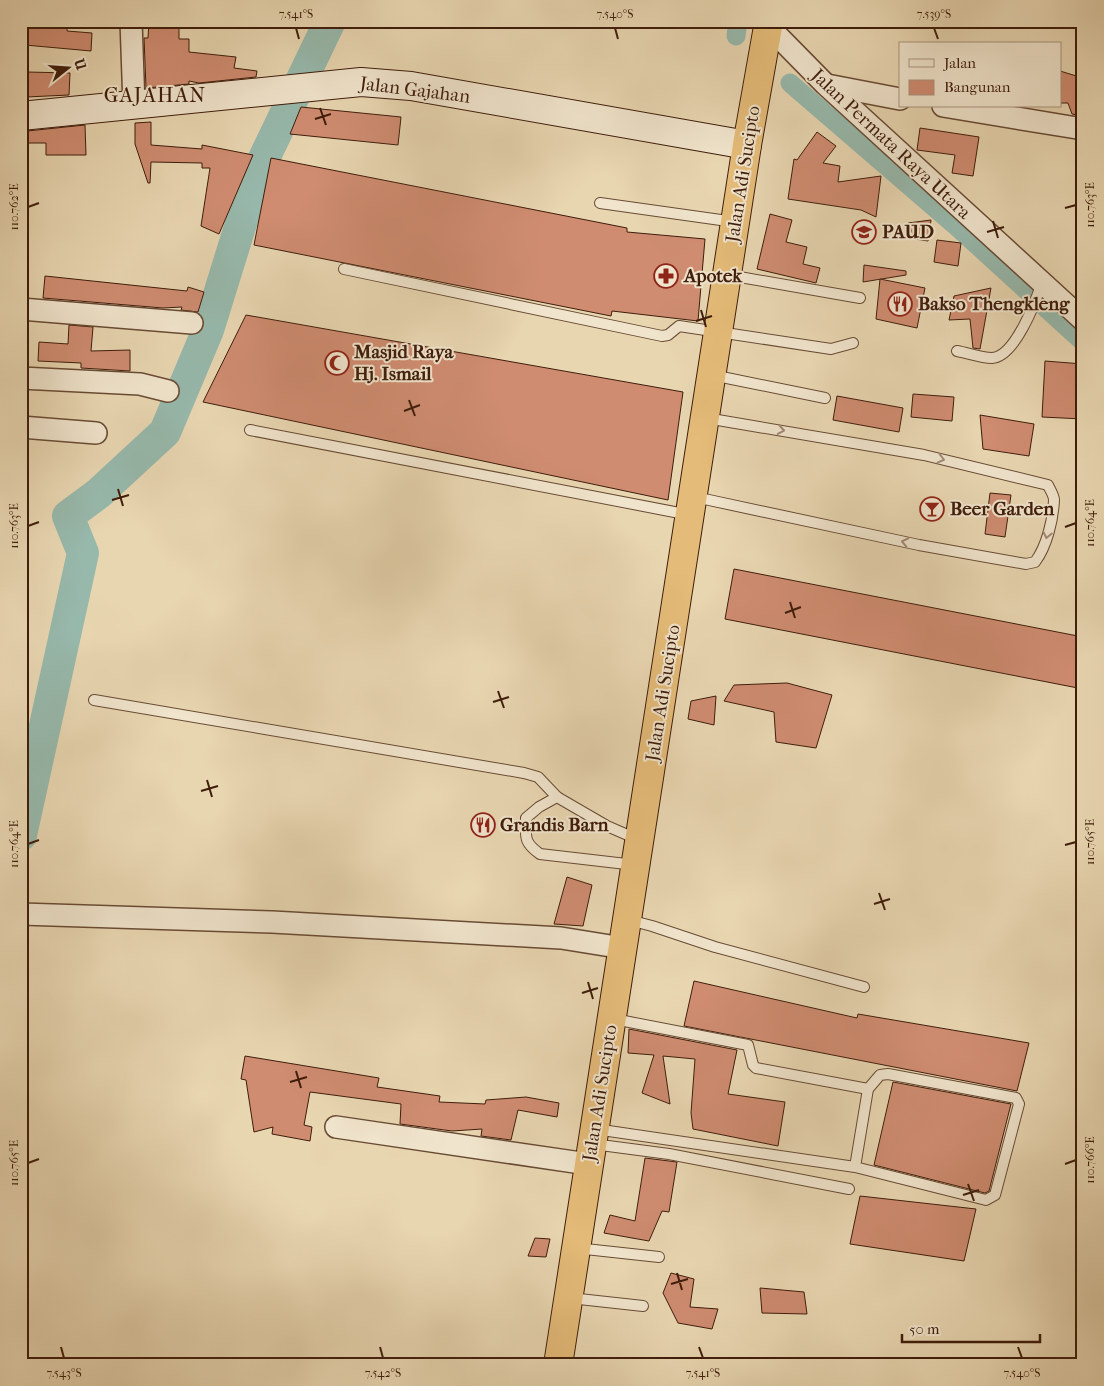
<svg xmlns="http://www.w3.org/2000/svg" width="1104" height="1386" font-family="'IM FELL French Canon',serif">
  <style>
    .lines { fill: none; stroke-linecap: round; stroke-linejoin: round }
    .canal { stroke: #97b9ac; stroke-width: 19 }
    .river { stroke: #97b9ac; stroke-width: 32 }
    .building { fill: #cf8c71; stroke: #3f1d0b }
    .lane-casing { stroke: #694b34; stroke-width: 12 }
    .street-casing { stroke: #694b34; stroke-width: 24 }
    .secondary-casing { stroke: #3f1d0b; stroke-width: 30 }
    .highway-casing { stroke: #3f1d0b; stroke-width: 30 }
    .lane { stroke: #f0e4cc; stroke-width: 10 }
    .street { stroke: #f0e4cc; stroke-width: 21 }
    .secondary { stroke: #f0e4cc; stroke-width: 28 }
    .highway { stroke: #e4bb78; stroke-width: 28 }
    .oneway { stroke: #a08a75 }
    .ticks { fill: none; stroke: #3f1d0b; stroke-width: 2 }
    .labels { text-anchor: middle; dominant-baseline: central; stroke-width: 4; stroke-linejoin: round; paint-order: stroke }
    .street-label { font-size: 19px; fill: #3f1d0b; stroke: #f0e4cc }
    .poi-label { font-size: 19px; font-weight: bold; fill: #3f1d0b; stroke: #f0e4cc; text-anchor: start }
    .quarter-label { font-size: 21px; letter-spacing: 1px; fill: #3f1d0b; stroke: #f0e4cc }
    .neatline { fill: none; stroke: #3f1d0b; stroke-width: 2 }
    .ticks-label { font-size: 12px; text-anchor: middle; fill: #3f1d0b }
  </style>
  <rect width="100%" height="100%" fill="#e8d6b1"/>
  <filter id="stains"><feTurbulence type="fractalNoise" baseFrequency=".004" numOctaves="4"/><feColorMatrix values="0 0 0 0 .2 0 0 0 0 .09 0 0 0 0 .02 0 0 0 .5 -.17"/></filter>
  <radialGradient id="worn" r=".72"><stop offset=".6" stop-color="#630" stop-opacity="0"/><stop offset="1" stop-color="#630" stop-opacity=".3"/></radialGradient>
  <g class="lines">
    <!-- canal -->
    <g class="canal">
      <path d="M 736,36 L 738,21"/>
      <path d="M 790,83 L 957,227 L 1083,342"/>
    </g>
    <!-- river -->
    <path class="river" d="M 21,835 L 83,553 L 68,516 L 99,493 L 165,432 L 208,330 L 256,175 L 330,21"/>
  </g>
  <!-- building -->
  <g class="building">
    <path d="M 28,21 L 67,25 L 67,31 L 92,33 L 91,51 L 25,45 Z"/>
    <path d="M 149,21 L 179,21 L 179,39 L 189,39 L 189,52 L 236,57 L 234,68 L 257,71 L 256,77 L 199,83 L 189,81 L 189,84 L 146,88 L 144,38 L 148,38 Z"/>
    <path d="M 1060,71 L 1083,78 L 1083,116 L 1072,114 L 1068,103 L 1060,103 Z"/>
    <path d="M 27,72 L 70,73 L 69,95 L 26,97 Z"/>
    <path d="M 301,107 L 401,117 L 398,145 L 290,134 Z"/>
    <path d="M 151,122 L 151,145 L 202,149 L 202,145 L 253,155 L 219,234 L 201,226 L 210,168 L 202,168 L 202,163 L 151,162 L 150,183 L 148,183 L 135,144 L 135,123 Z"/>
    <path d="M 85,125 L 86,155 L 46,155 L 46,143 L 27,143 L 27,131 Z"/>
    <path d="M 920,128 L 979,137 L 973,176 L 952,173 L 955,155 L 917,150 Z"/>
    <path d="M 817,132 L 836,146 L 823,163 L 840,166 L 838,182 L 881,176 L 876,217 L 861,210 L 788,199 L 794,159 L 797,160 Z"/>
    <path d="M 271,158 L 627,228 L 627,232 L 705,239 L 698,321 L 612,311 L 611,316 L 254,245 Z"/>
    <path d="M 770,214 L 792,220 L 786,242 L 807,247 L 803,264 L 820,268 L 816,283 L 757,269 Z"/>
    <path d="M 931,220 L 928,241 L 915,239 L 908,223 Z"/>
    <path d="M 937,240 L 961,243 L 958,266 L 934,262 Z"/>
    <path d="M 864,265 L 906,271 L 906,275 L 863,282 Z"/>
    <path d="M 45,276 L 187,291 L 188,287 L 204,292 L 198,312 L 181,310 L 182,307 L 163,308 L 43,298 Z"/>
    <path d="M 880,279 L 925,288 L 917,328 L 876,319 Z"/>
    <path d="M 991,288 L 980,349 L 973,348 L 970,319 L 949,320 L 954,296 Z"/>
    <path d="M 246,315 L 683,392 L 668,500 L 203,402 Z"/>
    <path d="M 69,325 L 93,327 L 91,351 L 130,350 L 130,371 L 81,368 L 81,363 L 38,361 L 39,342 L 68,344 Z"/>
    <path d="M 1045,361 L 1083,364 L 1083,419 L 1042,417 Z"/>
    <path d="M 913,394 L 954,397 L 952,421 L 911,417 Z"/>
    <path d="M 837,396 L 903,408 L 899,432 L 833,420 Z"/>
    <path d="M 980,415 L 1034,424 L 1029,456 L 983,449 Z"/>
    <path d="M 990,493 L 1011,495 L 1005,537 L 985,534 Z"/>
    <path d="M 734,569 L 1083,637 L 1083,689 L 725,619 Z"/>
    <path d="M 787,683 L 832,695 L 816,748 L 776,742 L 774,712 L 724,701 L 734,685 Z"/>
    <path d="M 716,696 L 714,725 L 688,719 L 691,701 Z"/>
    <path d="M 567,877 L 592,885 L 583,926 L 554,924 Z"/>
    <path d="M 694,981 L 857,1018 L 858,1014 L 1029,1043 L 1017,1091 L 684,1026 Z"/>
    <path d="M 629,1029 L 737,1050 L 728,1094 L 785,1102 L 778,1146 L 693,1129 L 691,1113 L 695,1059 L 663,1056 L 670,1104 L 642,1093 L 654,1055 L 628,1053 Z"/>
    <path d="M 245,1056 L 379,1078 L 377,1087 L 440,1096 L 439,1102 L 485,1104 L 486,1100 L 526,1097 L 559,1103 L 557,1117 L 518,1110 L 511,1140 L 481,1136 L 482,1129 L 452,1131 L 400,1124 L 401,1104 L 310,1092 L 304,1125 L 312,1127 L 310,1141 L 272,1134 L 273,1127 L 254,1132 L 246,1080 L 241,1079 Z"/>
    <path d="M 893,1082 L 1011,1104 L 989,1191 L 985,1193 L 874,1165 Z"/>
    <path d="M 645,1158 L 677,1162 L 669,1212 L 662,1211 L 649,1241 L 604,1233 L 610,1215 L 635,1221 Z"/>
    <path d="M 860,1196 L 976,1209 L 964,1261 L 850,1244 Z"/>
    <path d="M 535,1238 L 550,1239 L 546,1257 L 528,1256 Z"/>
    <path d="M 671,1273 L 694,1279 L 690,1307 L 718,1309 L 712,1329 L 678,1323 L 663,1293 Z"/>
    <path d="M 760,1288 L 804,1292 L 807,1314 L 762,1313 Z"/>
  </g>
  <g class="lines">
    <!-- lane casing -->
    <g class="lane-casing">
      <g id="lane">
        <path d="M 600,203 L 735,222"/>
        <path d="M 344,269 L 662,336 L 668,335 L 679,326 L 831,349 L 853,343"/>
        <path d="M 728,275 L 860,298"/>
        <path d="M 957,351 C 968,353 981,358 992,358 C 1015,357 1036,301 1042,282"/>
        <path d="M 712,375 L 825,398"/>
        <path d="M 250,430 L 690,515"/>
        <path d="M 695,497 L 919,545 L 1026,564 L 1035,562 C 1047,546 1053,520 1054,500 C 1054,495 1050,490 1048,485 L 924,455 L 706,418"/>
        <path d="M 94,700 L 524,773 L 538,777 L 557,797"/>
        <path d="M 635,865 L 540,854 C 523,842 526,837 526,818 L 539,807 L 557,797 L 607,826 L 639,840"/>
        <path d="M 629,920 L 652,926 L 715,947 L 864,987"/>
        <path d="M 614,1019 L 748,1045 L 753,1065 L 756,1068 L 868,1089"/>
        <path d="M 595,1129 L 855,1167 L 986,1200 L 995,1195 L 1019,1104 L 1016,1098 L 888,1074 L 880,1075 L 868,1089 L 855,1167"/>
        <path d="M 593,1144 L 669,1154 L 849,1189"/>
        <path d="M 576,1248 L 659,1257"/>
        <path d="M 570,1298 L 643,1306"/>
      </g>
    </g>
    <!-- street casing -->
    <g class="street-casing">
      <g id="street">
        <path d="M 131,21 L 134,106"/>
        <path d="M 768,26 L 825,84 L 1083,320"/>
        <path d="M 827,85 L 900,99"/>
        <path d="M 943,106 L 1083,129"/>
        <path d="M 21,309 L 192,323"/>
        <path d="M 21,378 L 140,384 L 168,391"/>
        <path d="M 21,427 L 96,433"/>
        <path d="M 21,914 L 272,922 L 561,938 L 623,948"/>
        <path d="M 336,1127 L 588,1164"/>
      </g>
    </g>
    <!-- secondary casing -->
    <g class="secondary-casing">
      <path id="secondary" d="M 21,116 L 361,82 L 411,86 L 747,145"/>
    </g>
    <!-- highway casing -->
    <g class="highway-casing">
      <path id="highway" d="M 558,1365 L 747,145 L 769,21"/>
    </g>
    <!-- lane -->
    <use href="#lane" class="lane"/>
    <!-- street -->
    <use href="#street" class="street"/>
    <!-- secondary -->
    <use href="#secondary" class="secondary"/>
    <!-- highway -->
    <use href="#highway" class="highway"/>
  </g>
  <!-- one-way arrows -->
  <defs><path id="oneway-chevron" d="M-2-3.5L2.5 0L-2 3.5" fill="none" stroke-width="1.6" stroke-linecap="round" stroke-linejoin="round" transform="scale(1.25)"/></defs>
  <g class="oneway">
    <use href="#oneway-chevron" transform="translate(781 430) rotate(10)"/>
    <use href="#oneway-chevron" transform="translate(941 459) rotate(14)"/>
    <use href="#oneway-chevron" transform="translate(1047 535) rotate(102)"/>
    <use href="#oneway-chevron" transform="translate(905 542) rotate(-168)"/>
  </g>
  <!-- ticks -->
  <path class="ticks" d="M 296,28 L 299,39M 615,28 L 618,39M 934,28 L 938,39M 320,108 L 326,125M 315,119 L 331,114M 28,207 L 39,203M 1065,208 L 1076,205M 993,221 L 998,238M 987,232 L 1004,227M 701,310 L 706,327M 696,321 L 712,316M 409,400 L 415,416M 404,411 L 420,405M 118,489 L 123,506M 112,500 L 129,495M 28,526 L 39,522M 1065,527 L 1076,523M 790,602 L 795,618M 785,613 L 801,607M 498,691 L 504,708M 493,702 L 509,697M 207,780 L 212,797M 201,791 L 218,786M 28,844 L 39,840M 1065,845 L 1076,842M 879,893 L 885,910M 874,904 L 890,899M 588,982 L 593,999M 582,993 L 598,988M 296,1071 L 301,1088M 290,1082 L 307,1077M 28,1163 L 39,1159M 1065,1164 L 1076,1160M 968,1184 L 974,1201M 963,1195 L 979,1190M 677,1273 L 682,1290M 671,1284 L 688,1279M 61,1347 L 64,1358M 380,1347 L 383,1358M 699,1347 L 703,1358M 1018,1347 L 1022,1358"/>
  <!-- icons -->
  <defs>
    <g id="school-ring" transform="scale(1.25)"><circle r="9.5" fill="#f0e4cc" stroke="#8f2418" stroke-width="1.5"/><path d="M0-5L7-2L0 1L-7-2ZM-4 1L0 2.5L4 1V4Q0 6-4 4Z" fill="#8f2418"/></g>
    <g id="pharmacy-ring" transform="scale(1.25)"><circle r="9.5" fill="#f0e4cc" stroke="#8f2418" stroke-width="1.5"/><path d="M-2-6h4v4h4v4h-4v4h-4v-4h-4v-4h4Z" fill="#8f2418"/></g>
    <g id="restaurant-ring" transform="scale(1.25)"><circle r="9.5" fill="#f0e4cc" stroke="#8f2418" stroke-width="1.5"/><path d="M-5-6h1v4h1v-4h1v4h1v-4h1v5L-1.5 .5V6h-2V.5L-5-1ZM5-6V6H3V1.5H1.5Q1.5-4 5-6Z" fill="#8f2418"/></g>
    <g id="mosque-ring" transform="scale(1.25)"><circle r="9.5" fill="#f0e4cc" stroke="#8f2418" stroke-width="1.5"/><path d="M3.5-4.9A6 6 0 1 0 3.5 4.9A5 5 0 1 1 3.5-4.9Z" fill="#8f2418"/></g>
    <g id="bar-ring" transform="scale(1.25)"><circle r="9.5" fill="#f0e4cc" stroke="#8f2418" stroke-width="1.5"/><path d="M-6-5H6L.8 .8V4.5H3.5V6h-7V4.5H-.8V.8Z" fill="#8f2418"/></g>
  </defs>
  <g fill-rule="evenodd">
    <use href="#school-ring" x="864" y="232"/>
    <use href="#pharmacy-ring" x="666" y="276"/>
    <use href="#restaurant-ring" x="900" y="304"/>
    <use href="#mosque-ring" x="337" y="363"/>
    <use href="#bar-ring" x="932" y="509"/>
    <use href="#restaurant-ring" x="483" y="825"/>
  </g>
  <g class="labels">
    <!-- street labels -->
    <g class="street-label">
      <text transform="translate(415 90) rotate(7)">Jalan Gajahan</text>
      <text transform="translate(891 144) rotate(43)">Jalan Permata Raya Utara</text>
      <text transform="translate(743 174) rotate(-81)">Jalan Adi Sucipto</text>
      <text transform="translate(663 693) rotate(-81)">Jalan Adi Sucipto</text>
      <text transform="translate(600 1093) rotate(-81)">Jalan Adi Sucipto</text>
    </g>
    <!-- poi labels -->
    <g class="poi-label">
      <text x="882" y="232">PAUD</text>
      <text x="684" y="276">Apotek</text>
      <text x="918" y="304">Bakso Thengkleng</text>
      <text x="354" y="352">Masjid Raya<tspan x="354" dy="22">Hj. Ismail</tspan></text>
      <text x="950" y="509">Beer Garden</text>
      <text x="500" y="825">Grandis Barn</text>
    </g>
    <!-- quarter labels -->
    <g class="quarter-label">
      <text x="155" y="95">GAJAHAN</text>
    </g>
  </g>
  <!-- margin -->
  <rect width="1104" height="1386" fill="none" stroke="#e8d6b1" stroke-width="55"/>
  <!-- legend -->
  <rect x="899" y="42" width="162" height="65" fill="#f0e4cc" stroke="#a9947f"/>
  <rect x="909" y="59" width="25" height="8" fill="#f0e4cc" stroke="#a9947f"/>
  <text x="944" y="68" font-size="15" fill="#3f1d0b">Jalan</text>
  <rect x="909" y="80" width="25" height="15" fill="#cf8c71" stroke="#a9947f"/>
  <text x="944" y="92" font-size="15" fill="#3f1d0b">Bangunan</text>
  <!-- north arrow -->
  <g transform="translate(68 68) rotate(73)" stroke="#f0e4cc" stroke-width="4" paint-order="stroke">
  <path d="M0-4L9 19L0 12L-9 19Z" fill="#3f1d0b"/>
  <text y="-8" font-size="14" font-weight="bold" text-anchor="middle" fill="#3f1d0b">U</text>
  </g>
  <!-- scale -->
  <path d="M902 1334v8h138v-8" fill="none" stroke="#3f1d0b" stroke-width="2.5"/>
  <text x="909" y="1334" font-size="15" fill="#3f1d0b" stroke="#f0e4cc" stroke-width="4" paint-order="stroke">50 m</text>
  <rect x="28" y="28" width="1048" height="1330" class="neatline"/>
  <g class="ticks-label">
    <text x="296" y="18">7.541°S</text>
    <text x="615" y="18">7.540°S</text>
    <text x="934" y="18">7.539°S</text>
    <text transform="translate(1090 205) rotate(-90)" y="4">110.763°E</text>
    <text transform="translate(14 207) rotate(-90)" y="4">110.762°E</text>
    <text transform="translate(1090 523) rotate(-90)" y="4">110.764°E</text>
    <text transform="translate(14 526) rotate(-90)" y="4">110.763°E</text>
    <text transform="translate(1090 842) rotate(-90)" y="4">110.765°E</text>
    <text transform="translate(14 844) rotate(-90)" y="4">110.764°E</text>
    <text transform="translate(1090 1160) rotate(-90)" y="4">110.766°E</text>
    <text transform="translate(14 1163) rotate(-90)" y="4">110.765°E</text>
    <text x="64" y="1377">7.543°S</text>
    <text x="383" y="1377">7.542°S</text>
    <text x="703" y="1377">7.541°S</text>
    <text x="1022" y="1377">7.540°S</text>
  </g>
  <rect width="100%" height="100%" filter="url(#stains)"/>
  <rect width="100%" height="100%" fill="url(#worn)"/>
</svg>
